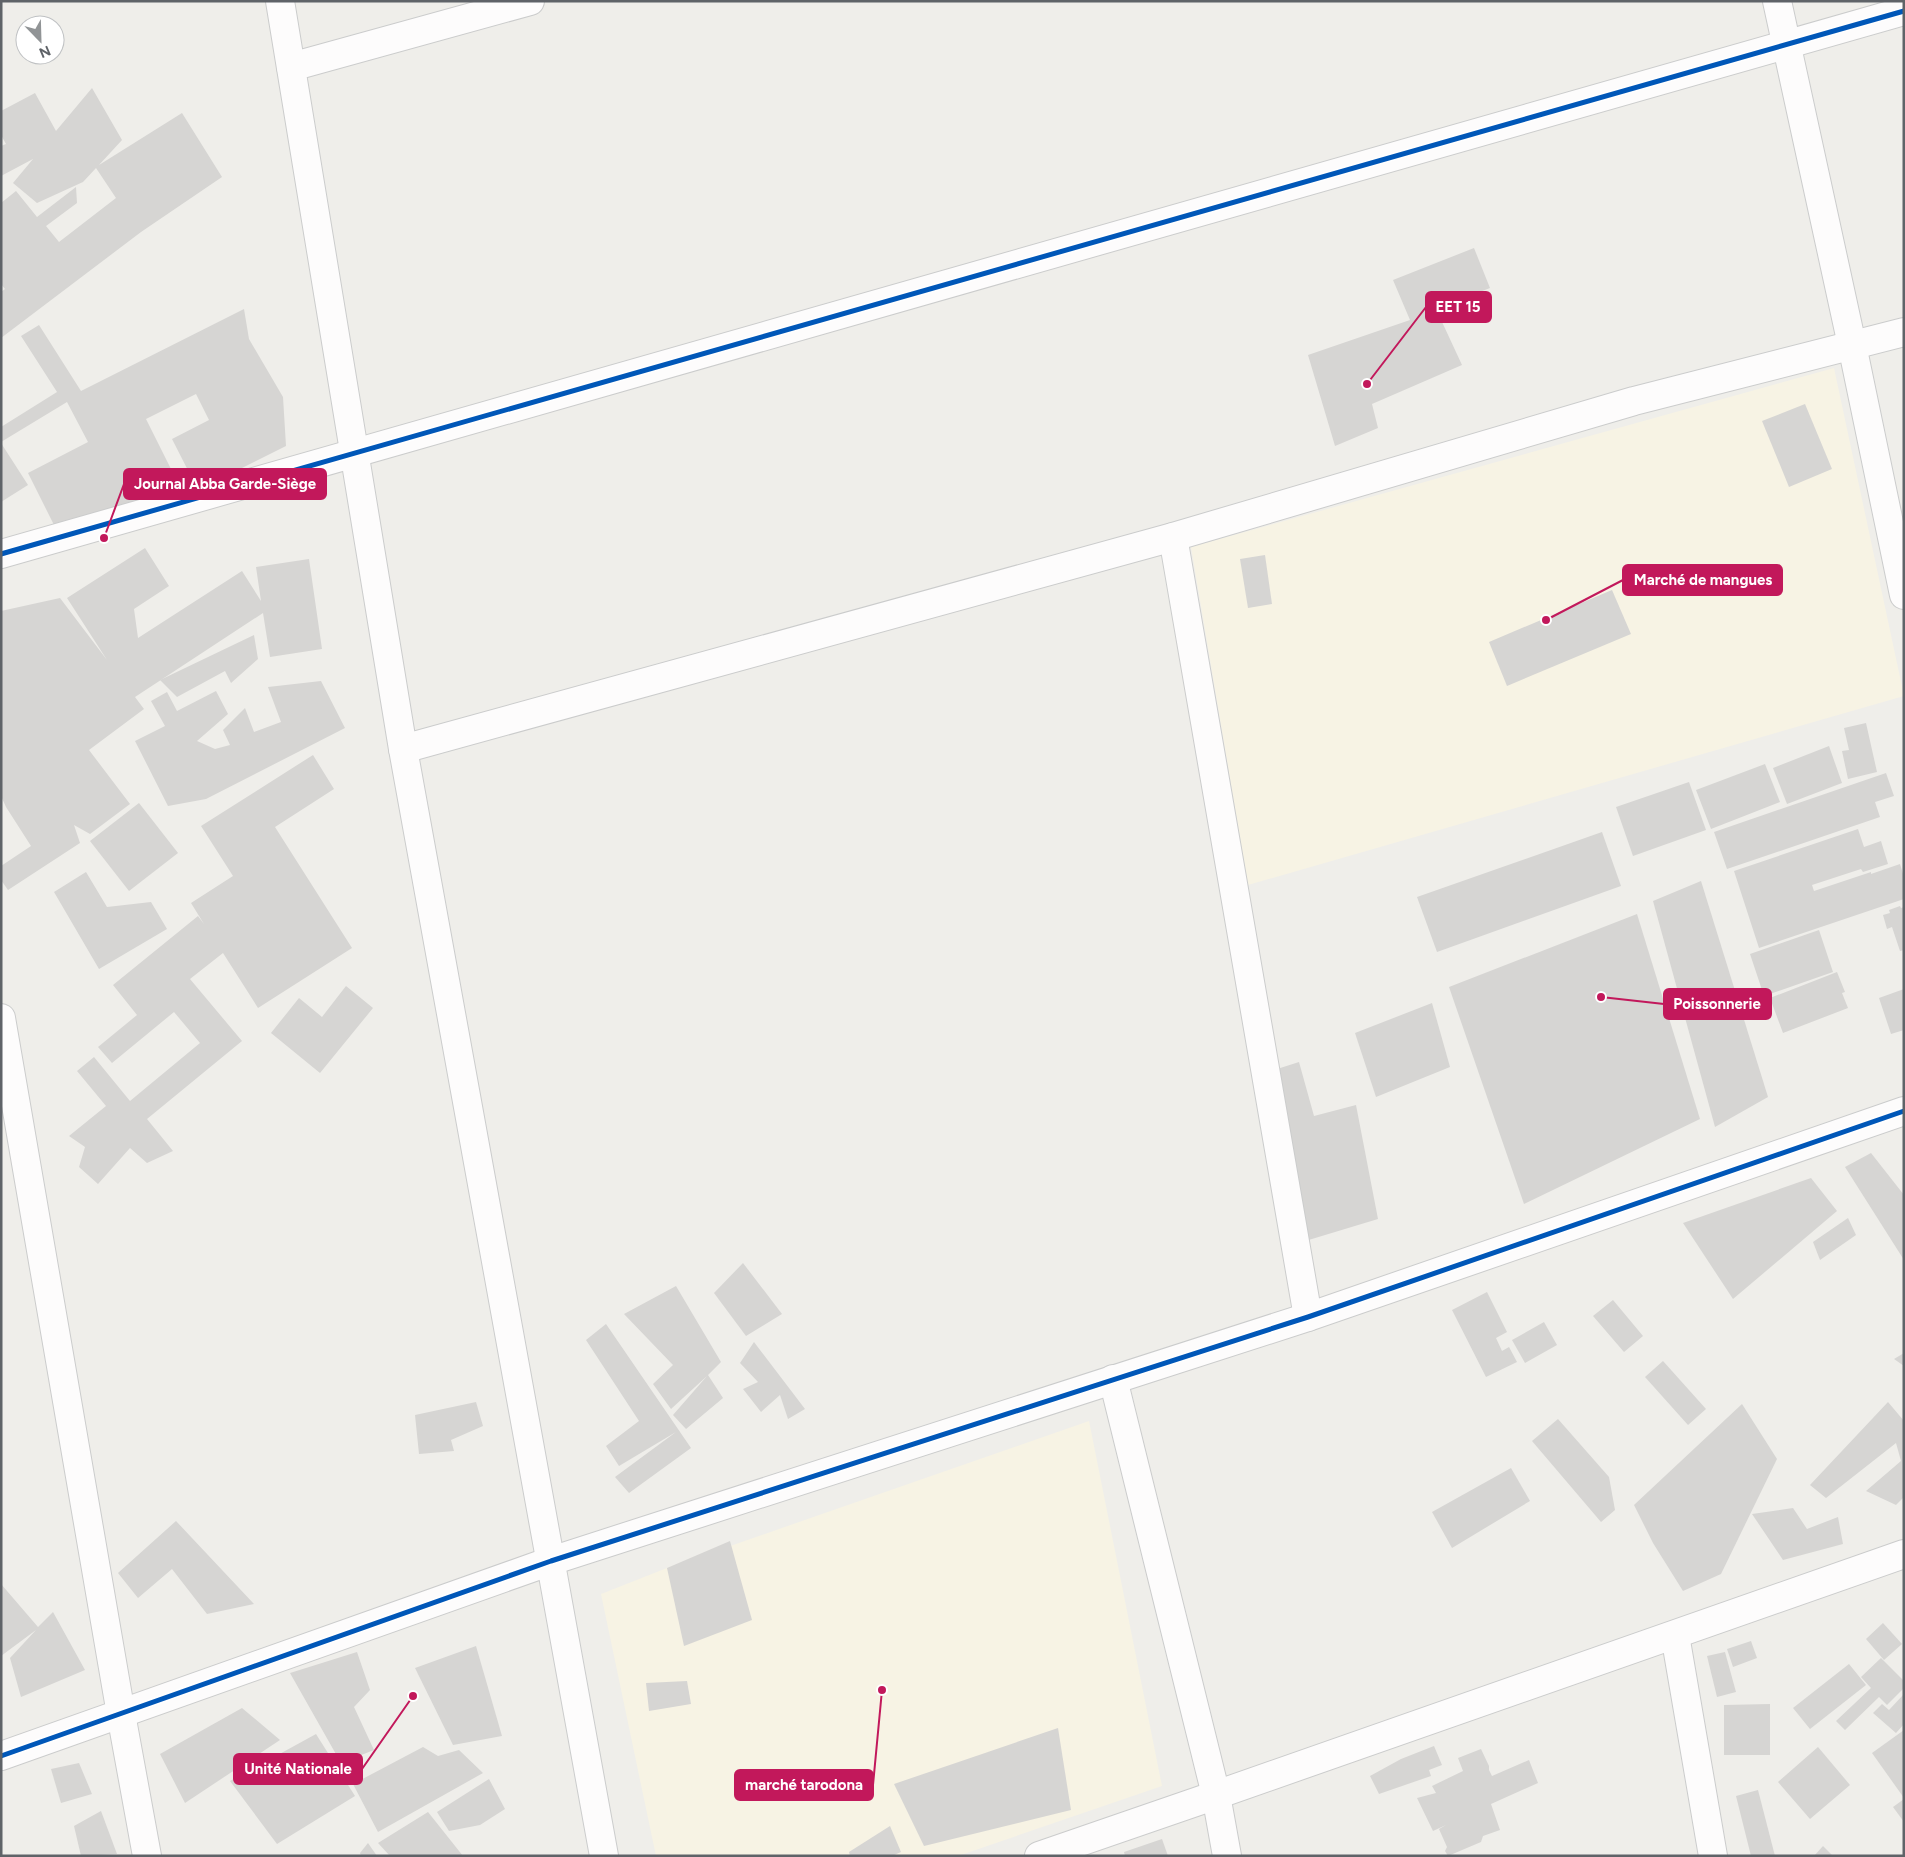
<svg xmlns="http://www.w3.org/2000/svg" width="1905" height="1857" font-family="Figtree,sans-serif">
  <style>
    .commercial { fill: #f7f3e4 }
    .building { fill: #d6d5d3 }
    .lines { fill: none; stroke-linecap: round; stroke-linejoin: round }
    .minor-casing { stroke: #cbcccc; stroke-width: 30 }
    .minor { stroke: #fdfcfc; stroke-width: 28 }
    .cycleway-casing { stroke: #fff; stroke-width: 8 }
    .cycleway { stroke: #0057b8; stroke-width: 5 }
    .leader { fill: none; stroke: #c2185b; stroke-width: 2 }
    .callout-dot { fill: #c2185b; stroke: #fff; stroke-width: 2 }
    .callout { fill: #c2185b; stroke: #c2185b; stroke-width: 2 }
    .callout-label { font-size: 15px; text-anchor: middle; font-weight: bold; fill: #fff }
  </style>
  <rect width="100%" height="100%" fill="#efeeea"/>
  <!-- commercial -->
  <g class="commercial">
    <path d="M 1834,368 L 1904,696 L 1248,885 L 1191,547 Z"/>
    <path d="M 1089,1421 L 1162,1786 L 958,1856 L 656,1856 L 601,1594 L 667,1568 Z"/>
  </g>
  <!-- building -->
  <g class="building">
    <path d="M 92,88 L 122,140 L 99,165 L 182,113 L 222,177 L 141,232 L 1,338 L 1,292 L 5,289 L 1,284 L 1,203 L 16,191 L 37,217 L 76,187 L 77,203 L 46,226 L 59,242 L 116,198 L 96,168 L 83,182 L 37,203 L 13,183 L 33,159 L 1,176 L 1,146 L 6,144 L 1,135 L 1,111 L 35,93 L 56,131 Z"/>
    <path d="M 1474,248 L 1490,288 L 1436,309 L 1462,365 L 1372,404 L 1378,428 L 1335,446 L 1308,355 L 1410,320 L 1393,280 Z"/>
    <path d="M 244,309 L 249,339 L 283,397 L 286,446 L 198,490 L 172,439 L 209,420 L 196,394 L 146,419 L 180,487 L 64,545 L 28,473 L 88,442 L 67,402 L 1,442 L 1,427 L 57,392 L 21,336 L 39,325 L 81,391 Z"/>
    <path d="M 1805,404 L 1832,469 L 1789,487 L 1762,421 Z"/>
    <path d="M 1,443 L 28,485 L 1,502 Z"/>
    <path d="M 145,548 L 169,586 L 134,609 L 138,638 L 242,571 L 261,601 L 256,567 L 309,559 L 322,649 L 270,657 L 263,613 L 135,697 L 144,709 L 89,750 L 130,804 L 90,834 L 74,825 L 80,843 L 8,890 L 1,880 L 1,866 L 31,846 L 6,807 L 1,796 L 1,611 L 60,598 L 107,660 L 67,598 Z"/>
    <path d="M 1265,555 L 1272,604 L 1248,608 L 1240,559 Z"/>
    <path d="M 1612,590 L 1631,634 L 1507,686 L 1489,642 Z"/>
    <path d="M 254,635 L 258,659 L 231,683 L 225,671 L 177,697 L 160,680 Z"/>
    <path d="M 321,681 L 345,728 L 206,799 L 168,806 L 135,741 L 165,726 L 151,701 L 167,692 L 177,711 L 216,691 L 228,714 L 197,741 L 215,749 L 230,745 L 223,730 L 245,708 L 254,732 L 281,722 L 268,687 Z"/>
    <path d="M 1866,723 L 1877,772 L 1848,779 L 1842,751 L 1849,750 L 1844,728 Z"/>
    <path d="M 1829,746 L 1842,783 L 1787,804 L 1773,768 Z"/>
    <path d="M 313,755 L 334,789 L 275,827 L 352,948 L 258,1008 L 223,953 L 190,979 L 242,1041 L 147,1119 L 173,1151 L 147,1163 L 130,1148 L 98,1184 L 79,1167 L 85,1147 L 69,1136 L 106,1106 L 77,1071 L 94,1057 L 130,1101 L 200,1043 L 174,1012 L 112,1063 L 98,1047 L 137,1015 L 113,985 L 198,916 L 204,924 L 191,903 L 233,876 L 201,826 Z"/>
    <path d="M 1765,764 L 1780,802 L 1711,829 L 1696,790 Z"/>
    <path d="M 1886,773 L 1894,796 L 1875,802 L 1880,817 L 1727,869 L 1714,832 Z"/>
    <path d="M 1689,782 L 1706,830 L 1633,856 L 1616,807 Z"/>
    <path d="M 139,803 L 178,853 L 129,891 L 90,841 Z"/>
    <path d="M 1858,829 L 1864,847 L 1881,841 L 1888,864 L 1863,872 L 1861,869 L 1812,885 L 1814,891 L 1871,872 L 1871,874 L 1900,864 L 1904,877 L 1904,899 L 1759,948 L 1734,871 Z"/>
    <path d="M 1602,832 L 1621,886 L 1437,952 L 1417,897 Z"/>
    <path d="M 86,872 L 107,907 L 151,902 L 167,929 L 99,969 L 54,892 Z"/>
    <path d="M 1701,881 L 1768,1097 L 1715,1127 L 1653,901 Z"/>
    <path d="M 1900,906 L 1901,908 L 1904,907 L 1904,950 L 1900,951 L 1892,927 L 1887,929 L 1883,915 L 1890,913 L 1889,910 Z"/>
    <path d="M 1637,914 L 1700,1119 L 1524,1204 L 1449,987 Z"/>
    <path d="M 1819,930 L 1833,972 L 1764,996 L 1750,954 Z"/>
    <path d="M 1837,972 L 1845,992 L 1842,993 L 1848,1008 L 1783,1033 L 1770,998 Z"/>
    <path d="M 346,986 L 373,1008 L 320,1073 L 271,1033 L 299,998 L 322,1017 Z"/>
    <path d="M 1904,989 L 1904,1030 L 1891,1034 L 1879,998 Z"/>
    <path d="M 1432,1003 L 1450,1067 L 1376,1097 L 1355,1033 Z"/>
    <path d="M 1299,1062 L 1314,1116 L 1356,1105 L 1378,1219 L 1302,1242 L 1274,1070 Z"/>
    <path d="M 1871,1153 L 1904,1195 L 1904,1260 L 1845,1167 Z"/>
    <path d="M 1811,1178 L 1837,1211 L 1733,1299 L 1683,1223 Z"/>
    <path d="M 1848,1218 L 1856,1235 L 1820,1260 L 1813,1242 Z"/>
    <path d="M 743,1263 L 782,1314 L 746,1336 L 714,1293 Z"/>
    <path d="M 676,1286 L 721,1362 L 708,1375 L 723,1398 L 686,1429 L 673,1415 L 707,1376 L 671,1409 L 653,1384 L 673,1365 L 624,1314 Z"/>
    <path d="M 1487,1292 L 1507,1332 L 1496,1338 L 1502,1351 L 1509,1347 L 1517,1362 L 1486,1377 L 1452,1310 Z"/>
    <path d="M 1613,1300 L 1643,1336 L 1624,1352 L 1593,1316 Z"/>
    <path d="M 1544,1322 L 1557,1345 L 1525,1363 L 1512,1340 Z"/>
    <path d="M 606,1324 L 691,1448 L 629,1493 L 615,1477 L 676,1432 L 619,1466 L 606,1446 L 639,1421 L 586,1340 Z"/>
    <path d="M 754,1342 L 805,1409 L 788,1419 L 780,1395 L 761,1412 L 743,1389 L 758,1382 L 740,1363 Z"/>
    <path d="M 1904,1353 L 1904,1366 L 1894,1359 Z"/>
    <path d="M 1663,1361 L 1706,1409 L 1688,1425 L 1645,1377 Z"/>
    <path d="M 476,1402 L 483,1426 L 451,1440 L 454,1451 L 419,1454 L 415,1415 Z"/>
    <path d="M 1888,1402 L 1904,1421 L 1904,1497 L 1896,1505 L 1866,1491 L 1901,1461 L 1896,1443 L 1826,1498 L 1810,1485 Z"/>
    <path d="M 1742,1404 L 1777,1459 L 1721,1574 L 1683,1591 L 1653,1543 L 1634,1505 Z"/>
    <path d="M 1558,1419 L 1609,1477 L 1615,1510 L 1601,1522 L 1532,1441 Z"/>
    <path d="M 1511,1468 L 1530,1501 L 1452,1548 L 1432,1512 Z"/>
    <path d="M 1793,1508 L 1807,1529 L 1838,1517 L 1843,1544 L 1783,1560 L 1752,1514 Z"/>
    <path d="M 176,1521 L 254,1604 L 207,1614 L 172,1569 L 138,1598 L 118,1573 Z"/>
    <path d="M 730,1541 L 752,1620 L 684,1646 L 667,1568 Z"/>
    <path d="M 1,1584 L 38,1627 L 53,1612 L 85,1670 L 21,1697 L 10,1658 L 36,1630 L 1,1656 Z"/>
    <path d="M 1883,1623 L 1902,1644 L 1884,1660 L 1866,1639 Z"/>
    <path d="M 1751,1641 L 1757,1658 L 1733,1667 L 1727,1649 Z"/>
    <path d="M 476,1646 L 502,1736 L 453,1745 L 415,1668 Z"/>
    <path d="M 357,1652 L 370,1690 L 354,1707 L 374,1750 L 341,1763 L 290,1673 Z"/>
    <path d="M 1725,1652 L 1736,1692 L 1717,1697 L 1707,1656 Z"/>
    <path d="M 1881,1658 L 1904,1681 L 1904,1688 L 1887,1705 L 1879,1697 L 1845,1730 L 1836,1721 L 1871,1688 L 1861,1677 Z"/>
    <path d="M 1849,1664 L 1866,1685 L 1810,1729 L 1793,1708 Z"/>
    <path d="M 687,1681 L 691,1704 L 649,1711 L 646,1683 Z"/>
    <path d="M 1904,1694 L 1904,1724 L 1896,1733 L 1873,1713 L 1882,1704 L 1889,1710 Z"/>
    <path d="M 1770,1704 L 1770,1755 L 1724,1755 L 1724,1705 Z"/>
    <path d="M 242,1708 L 280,1740 L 185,1803 L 160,1754 Z"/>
    <path d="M 1058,1728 L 1071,1810 L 924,1846 L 894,1784 Z"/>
    <path d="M 1904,1730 L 1904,1798 L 1872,1753 Z"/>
    <path d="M 316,1734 L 355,1796 L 277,1844 L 230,1781 Z"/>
    <path d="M 1434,1746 L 1442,1765 L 1429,1770 L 1431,1776 L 1379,1794 L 1370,1776 L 1401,1759 Z"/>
    <path d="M 423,1747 L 438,1756 L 459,1750 L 483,1773 L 378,1832 L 353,1784 Z"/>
    <path d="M 1818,1747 L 1850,1785 L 1810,1819 L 1778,1782 Z"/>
    <path d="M 1481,1749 L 1489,1766 L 1489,1770 L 1492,1776 L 1529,1760 L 1538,1783 L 1491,1804 L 1500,1830 L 1483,1836 L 1481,1842 L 1448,1856 L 1445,1851 L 1447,1847 L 1439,1829 L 1446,1825 L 1433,1831 L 1417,1798 L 1436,1793 L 1432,1786 L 1463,1771 L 1458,1758 Z"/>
    <path d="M 79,1763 L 92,1794 L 61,1803 L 51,1769 Z"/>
    <path d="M 489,1779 L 505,1809 L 480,1825 L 449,1831 L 437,1812 Z"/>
    <path d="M 1758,1790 L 1775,1856 L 1751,1856 L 1736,1796 Z"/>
    <path d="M 1904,1799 L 1904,1822 L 1893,1807 Z"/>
    <path d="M 101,1811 L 117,1854 L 81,1856 L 74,1826 Z"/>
    <path d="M 428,1812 L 463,1856 L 390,1856 L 378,1843 Z"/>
    <path d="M 890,1826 L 901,1852 L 892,1856 L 850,1856 L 849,1852 Z"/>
    <path d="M 1162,1839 L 1168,1856 L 1125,1856 L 1124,1852 Z"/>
    <path d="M 368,1843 L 377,1856 L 361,1856 L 360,1853 Z"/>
    <path d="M 1823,1846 L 1833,1856 L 1814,1856 Z"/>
  </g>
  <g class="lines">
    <!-- minor casing -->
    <g class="minor-casing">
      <g id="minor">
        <path d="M 280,1 L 403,749 L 604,1856"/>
        <path d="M 1777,1 L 1852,345 L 1904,595"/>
        <path d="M 291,67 L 530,1"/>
        <path d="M 1173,537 L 1308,1317"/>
        <path d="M 1,554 L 1904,11"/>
        <path d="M 403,749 L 1173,537 L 1634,401 L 1904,332"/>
        <path d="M 1,1018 L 121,1714 L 147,1856"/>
        <path d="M 1113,1379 L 1216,1795 L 1227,1856"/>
        <path d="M 1675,1635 L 1713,1856"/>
        <path d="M 1,1756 L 551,1561 L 1308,1317 L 1904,1111"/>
        <path d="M 1039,1856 L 1216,1795 L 1904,1554"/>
      </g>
    </g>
    <!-- minor -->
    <use href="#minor" class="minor"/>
    <!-- cycleway casing -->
    <g class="cycleway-casing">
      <g id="cycleway">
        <path d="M 1,554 L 1904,11"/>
        <path d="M 1,1756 L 551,1561 L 1308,1317 L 1904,1111"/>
      </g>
    </g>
    <!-- cycleway -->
    <use href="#cycleway" class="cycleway"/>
  </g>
  <!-- callouts -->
  <path class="leader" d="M1367 384L1426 307M104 538L124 484M1546 620L1623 580M1601 997L1664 1004M413 1696L362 1769M882 1690L873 1785"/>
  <g class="callout-dot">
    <circle cx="1367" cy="384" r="5"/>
    <circle cx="104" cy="538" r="5"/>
    <circle cx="1546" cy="620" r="5"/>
    <circle cx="1601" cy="997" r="5"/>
    <circle cx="413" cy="1696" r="5"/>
    <circle cx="882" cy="1690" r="5"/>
  </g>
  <g class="callout">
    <rect x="1426" y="292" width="65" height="30" rx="5"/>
    <rect x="124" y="469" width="202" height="30" rx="5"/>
    <rect x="1623" y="565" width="159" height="30" rx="5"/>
    <rect x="1664" y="989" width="107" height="30" rx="5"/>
    <rect x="234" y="1754" width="128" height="30" rx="5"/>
    <rect x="735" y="1770" width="138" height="30" rx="5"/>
  </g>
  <g class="callout-label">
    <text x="1458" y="312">EET 15</text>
    <text x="225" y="489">Journal Abba Garde-Siège</text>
    <text x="1703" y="585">Marché de mangues</text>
    <text x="1717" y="1009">Poissonnerie</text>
    <text x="298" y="1774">Unité Nationale</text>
    <text x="804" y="1790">marché tarodona</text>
  </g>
  <!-- border -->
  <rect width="1905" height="1857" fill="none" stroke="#5f6368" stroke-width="5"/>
  <!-- north arrow -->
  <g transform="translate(40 40) rotate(157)"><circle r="24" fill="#ffffff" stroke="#bfc1c3"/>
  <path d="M0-4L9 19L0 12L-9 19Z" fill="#919496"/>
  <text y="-8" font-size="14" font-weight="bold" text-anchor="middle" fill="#5f6368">N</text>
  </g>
</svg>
